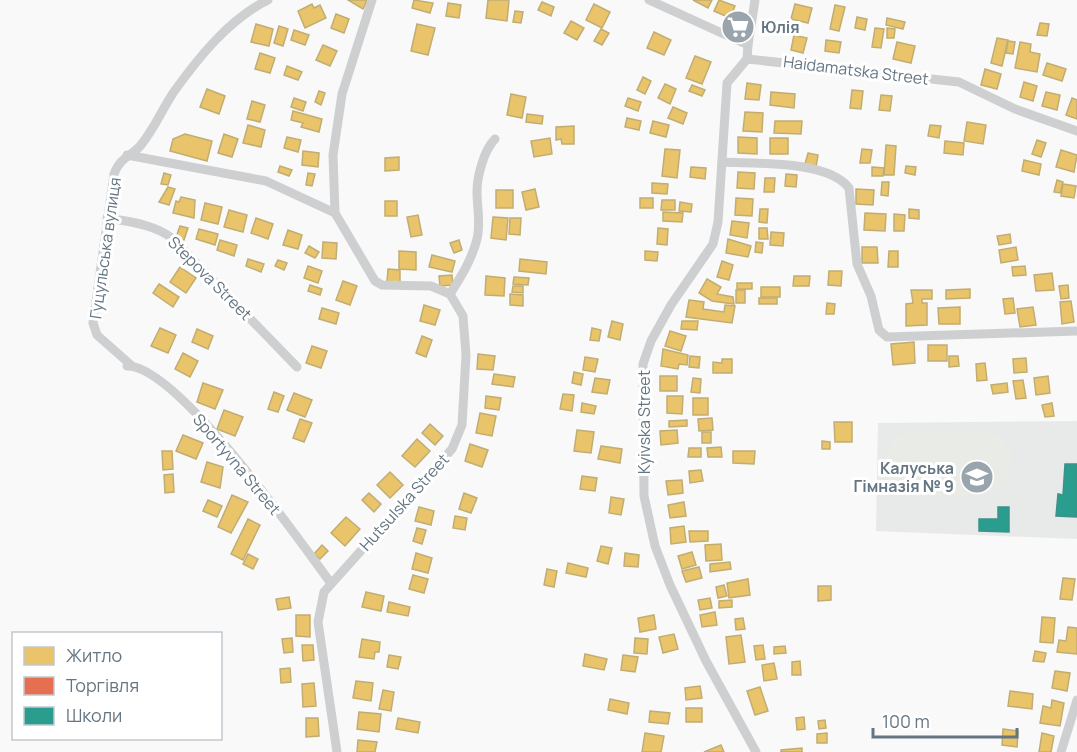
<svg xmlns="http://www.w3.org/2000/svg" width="1077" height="752" font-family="Manrope,sans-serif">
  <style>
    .built { fill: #e8e9e9 }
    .green { fill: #e8ebe6 }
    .homes { fill: #e9c46a; stroke: #c1ad72; stroke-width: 1.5 }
    .shops { fill: #e76f51; stroke: #c07160; stroke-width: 1.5 }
    .schools { fill: #2a9d8f; stroke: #3c918b; stroke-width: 1.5 }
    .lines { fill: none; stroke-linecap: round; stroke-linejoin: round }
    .minor { stroke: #cecfd0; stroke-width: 9 }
    .labels { text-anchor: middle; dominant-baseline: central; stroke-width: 6; stroke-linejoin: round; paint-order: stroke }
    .poi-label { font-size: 16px; font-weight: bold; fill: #657683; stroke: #fff; text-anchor: start }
    .street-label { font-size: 16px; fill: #657683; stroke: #fff }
  </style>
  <rect width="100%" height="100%" fill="#f9f9f9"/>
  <!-- built -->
  <path class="built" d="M 1077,421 L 1077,539 L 876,531 L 878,423 Z"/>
  <!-- green -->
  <path class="green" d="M 905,432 L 992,433 L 999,435 L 1011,451 C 1011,462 1011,479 1002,487 C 987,503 927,496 904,497 L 886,480 C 885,461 884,441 905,432 Z"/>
  <!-- homes -->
  <g class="homes">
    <path d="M 348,0 L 365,0 L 367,1 L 363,9 Z"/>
    <path d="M 414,0 L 433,3 L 430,13 L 412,8 Z"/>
    <path d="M 488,0 L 509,0 L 507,21 L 486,18 Z"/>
    <path d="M 693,0 L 712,0 L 708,8 Z"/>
    <path d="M 719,0 L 735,6 L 730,18 L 714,11 Z"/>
    <path d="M 542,2 L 554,7 L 551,16 L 538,10 Z"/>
    <path d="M 448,3 L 461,5 L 459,18 L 446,16 Z"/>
    <path d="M 312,4 L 314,8 L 320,5 L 326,18 L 305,28 L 298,11 Z"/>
    <path d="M 594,4 L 610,12 L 602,28 L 586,20 Z"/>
    <path d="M 795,4 L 812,8 L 808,23 L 791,19 Z"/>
    <path d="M 835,5 L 845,7 L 839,31 L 830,29 Z"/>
    <path d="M 515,11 L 523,12 L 521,23 L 513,22 Z"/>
    <path d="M 336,14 L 349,19 L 344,33 L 331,28 Z"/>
    <path d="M 857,17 L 867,19 L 865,30 L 855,28 Z"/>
    <path d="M 887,18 L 905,22 L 903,29 L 886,25 Z"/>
    <path d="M 571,21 L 584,28 L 577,40 L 564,33 Z"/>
    <path d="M 1040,23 L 1049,24 L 1047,36 L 1037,35 Z"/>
    <path d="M 256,24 L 273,29 L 269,46 L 251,42 Z"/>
    <path d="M 417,24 L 435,28 L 428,55 L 411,51 Z"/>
    <path d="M 279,26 L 288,29 L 283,46 L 274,43 Z"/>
    <path d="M 875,28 L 884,29 L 881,48 L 872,47 Z"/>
    <path d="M 887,28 L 895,29 L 894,38 L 887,38 Z"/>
    <path d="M 601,29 L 609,33 L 602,45 L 594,41 Z"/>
    <path d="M 294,30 L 309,35 L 305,45 L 291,40 Z"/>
    <path d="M 654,32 L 671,40 L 664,55 L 647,48 Z"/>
    <path d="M 794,35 L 807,38 L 803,53 L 791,50 Z"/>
    <path d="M 997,38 L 1008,40 L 1002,66 L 991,63 Z"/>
    <path d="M 826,40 L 841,42 L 839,53 L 825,51 Z"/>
    <path d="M 1008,41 L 1015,42 L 1013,54 L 1006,53 Z"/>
    <path d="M 897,42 L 915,46 L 911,63 L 893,59 Z"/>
    <path d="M 1020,42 L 1031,44 L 1030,52 L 1040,54 L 1037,72 L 1015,68 Z"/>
    <path d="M 323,45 L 337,51 L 330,66 L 316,60 Z"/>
    <path d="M 260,53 L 275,58 L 270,73 L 255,69 Z"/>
    <path d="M 695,56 L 711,62 L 702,84 L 686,78 Z"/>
    <path d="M 1047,63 L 1066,69 L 1062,81 L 1043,75 Z"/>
    <path d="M 287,66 L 302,72 L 298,80 L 284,75 Z"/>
    <path d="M 985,69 L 1001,74 L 997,89 L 981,85 Z"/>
    <path d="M 643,77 L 651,81 L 645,94 L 637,90 Z"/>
    <path d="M 1024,82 L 1037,86 L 1033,101 L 1020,97 Z"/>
    <path d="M 747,83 L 761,85 L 759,100 L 745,99 Z"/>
    <path d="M 665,84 L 676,89 L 670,104 L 658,98 Z"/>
    <path d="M 692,85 L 705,90 L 702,96 L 689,91 Z"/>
    <path d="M 207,89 L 225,96 L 219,114 L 200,107 Z"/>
    <path d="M 852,90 L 863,91 L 861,109 L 850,108 Z"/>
    <path d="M 319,91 L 325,93 L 321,105 L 315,102 Z"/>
    <path d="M 771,92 L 795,94 L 794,108 L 770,105 Z"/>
    <path d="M 1046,92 L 1060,95 L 1057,110 L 1042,106 Z"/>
    <path d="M 511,94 L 526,97 L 522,118 L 507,115 Z"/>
    <path d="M 881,95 L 892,96 L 890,111 L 879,110 Z"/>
    <path d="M 294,98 L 306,102 L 303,111 L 291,107 Z"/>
    <path d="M 628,98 L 641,102 L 638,111 L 625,106 Z"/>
    <path d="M 1072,98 L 1077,100 L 1077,119 L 1066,115 Z"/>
    <path d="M 252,101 L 265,105 L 260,122 L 247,119 Z"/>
    <path d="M 673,107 L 687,113 L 683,124 L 668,118 Z"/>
    <path d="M 293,111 L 322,119 L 319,132 L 301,127 L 303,123 L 291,120 Z"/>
    <path d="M 745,112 L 763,113 L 762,132 L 743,131 Z"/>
    <path d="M 527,114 L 543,116 L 542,124 L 526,122 Z"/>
    <path d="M 627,118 L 641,121 L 639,130 L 625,127 Z"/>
    <path d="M 653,121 L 669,125 L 666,137 L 650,133 Z"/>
    <path d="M 775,121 L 802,121 L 801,134 L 774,133 Z"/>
    <path d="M 967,122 L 986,125 L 983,144 L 964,141 Z"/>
    <path d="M 248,125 L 265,130 L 261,147 L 243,143 Z"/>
    <path d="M 930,125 L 941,126 L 939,138 L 928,136 Z"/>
    <path d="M 574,126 L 574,144 L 562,144 L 561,139 L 556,140 L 556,127 Z"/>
    <path d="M 185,134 L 212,141 L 207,161 L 170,151 L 173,139 Z"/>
    <path d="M 224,134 L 238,139 L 232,157 L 218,153 Z"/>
    <path d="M 287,137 L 301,140 L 298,152 L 284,148 Z"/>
    <path d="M 738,137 L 757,138 L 757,154 L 738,153 Z"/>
    <path d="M 550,138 L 552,154 L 534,157 L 531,141 Z"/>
    <rect x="770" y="138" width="18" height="16"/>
    <path d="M 1037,140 L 1046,143 L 1041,157 L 1032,154 Z"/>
    <path d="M 945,141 L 964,143 L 963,155 L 944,153 Z"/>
    <path d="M 886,145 L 896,146 L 894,175 L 884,175 Z"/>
    <path d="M 665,149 L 680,150 L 677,178 L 662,176 Z"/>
    <path d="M 862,149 L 872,150 L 870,163 L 860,163 Z"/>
    <path d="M 1061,150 L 1077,155 L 1074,172 L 1056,167 Z"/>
    <path d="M 303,151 L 319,153 L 318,167 L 302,165 Z"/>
    <path d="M 808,153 L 818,155 L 816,167 L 805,164 Z"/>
    <path d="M 399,157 L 399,170 L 385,171 L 385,158 Z"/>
    <path d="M 1024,160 L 1041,164 L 1039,175 L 1022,171 Z"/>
    <path d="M 280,166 L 292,170 L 289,176 L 278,172 Z"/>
    <path d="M 906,166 L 916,167 L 915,175 L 905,173 Z"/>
    <path d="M 691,167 L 706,168 L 705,179 L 690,177 Z"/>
    <path d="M 872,167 L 884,168 L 883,176 L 872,176 Z"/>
    <path d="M 738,172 L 755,173 L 754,189 L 737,188 Z"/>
    <path d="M 164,173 L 171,175 L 168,185 L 161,184 Z"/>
    <path d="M 308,173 L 315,174 L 312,186 L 306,185 Z"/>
    <path d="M 786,174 L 797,175 L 796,187 L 785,186 Z"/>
    <path d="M 765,178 L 775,178 L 774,192 L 764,192 Z"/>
    <path d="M 1057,180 L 1063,182 L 1060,193 L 1054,192 Z"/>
    <path d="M 882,182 L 889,182 L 888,196 L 881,195 Z"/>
    <path d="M 652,183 L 668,184 L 667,194 L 652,193 Z"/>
    <path d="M 1063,184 L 1076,186 L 1074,198 L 1061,196 Z"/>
    <path d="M 168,187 L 175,189 L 169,205 L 159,202 Z"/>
    <path d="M 535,189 L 539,207 L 526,210 L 522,192 Z"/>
    <path d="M 856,189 L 874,190 L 873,205 L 856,204 Z"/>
    <rect x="496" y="190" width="17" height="18"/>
    <path d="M 181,197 L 195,200 L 194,218 L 173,213 L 176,201 L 179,202 Z"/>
    <rect x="640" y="198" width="13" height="10"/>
    <path d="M 736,198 L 753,199 L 752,216 L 735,215 Z"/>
    <path d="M 662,200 L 675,200 L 675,210 L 661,210 Z"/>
    <rect x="385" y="201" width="12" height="15"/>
    <path d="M 680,202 L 692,204 L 691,212 L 679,211 Z"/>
    <path d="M 205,203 L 222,207 L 218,224 L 201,220 Z"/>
    <path d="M 760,209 L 768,209 L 767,223 L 759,222 Z"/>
    <path d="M 909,209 L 919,210 L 919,219 L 909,218 Z"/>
    <path d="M 229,210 L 247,215 L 243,232 L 224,227 Z"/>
    <path d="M 663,212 L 683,213 L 682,222 L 663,221 Z"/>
    <path d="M 865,213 L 886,214 L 885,231 L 864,230 Z"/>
    <path d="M 894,214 L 905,215 L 904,231 L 894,231 Z"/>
    <path d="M 418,215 L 422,235 L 411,237 L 407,217 Z"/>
    <path d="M 493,217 L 508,218 L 506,240 L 491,238 Z"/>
    <path d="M 256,218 L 273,224 L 268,239 L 251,233 Z"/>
    <path d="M 510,218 L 521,218 L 520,235 L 509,234 Z"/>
    <path d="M 732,221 L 749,223 L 747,238 L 730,235 Z"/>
    <path d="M 180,226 L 188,228 L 184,240 L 176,237 Z"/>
    <path d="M 658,228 L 668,229 L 667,245 L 657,244 Z"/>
    <path d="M 759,228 L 767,228 L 768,239 L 759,239 Z"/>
    <path d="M 199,229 L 218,234 L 215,245 L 196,239 Z"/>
    <path d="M 288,230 L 302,235 L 298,249 L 283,245 Z"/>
    <path d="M 771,232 L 784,233 L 783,246 L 770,245 Z"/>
    <path d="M 1010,234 L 1011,243 L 999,245 L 997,236 Z"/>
    <path d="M 728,239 L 751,246 L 748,257 L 726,253 Z"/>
    <path d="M 220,240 L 237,245 L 234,256 L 217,250 Z"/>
    <path d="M 459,240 L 462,250 L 454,253 L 450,243 Z"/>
    <path d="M 323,242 L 337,243 L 336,259 L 322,258 Z"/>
    <path d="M 756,242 L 763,243 L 762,253 L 755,252 Z"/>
    <path d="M 309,246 L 319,252 L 315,258 L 305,253 Z"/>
    <path d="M 862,247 L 877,247 L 878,263 L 862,263 Z"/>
    <path d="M 1016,247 L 1018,260 L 1001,263 L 999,250 Z"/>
    <path d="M 399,251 L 416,252 L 416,270 L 399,269 Z"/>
    <path d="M 645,251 L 658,252 L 657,261 L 645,260 Z"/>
    <path d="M 889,251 L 898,251 L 898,267 L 888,267 Z"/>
    <path d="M 432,255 L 455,261 L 452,272 L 429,267 Z"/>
    <path d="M 248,259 L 264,264 L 261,272 L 246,266 Z"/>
    <path d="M 520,259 L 547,262 L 546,274 L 519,271 Z"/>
    <path d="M 278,260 L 287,263 L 284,270 L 275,266 Z"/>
    <path d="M 722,261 L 733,265 L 729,280 L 717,277 Z"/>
    <path d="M 308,266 L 322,271 L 318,283 L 304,278 Z"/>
    <path d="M 1025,266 L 1026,275 L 1013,276 L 1012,267 Z"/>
    <path d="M 180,267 L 196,278 L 186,293 L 170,282 Z"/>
    <path d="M 388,269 L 400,270 L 400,283 L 387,282 Z"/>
    <path d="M 829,271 L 842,271 L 841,286 L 828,285 Z"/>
    <path d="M 1052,273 L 1054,290 L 1036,291 L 1034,275 Z"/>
    <path d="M 452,275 L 453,285 L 440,286 L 439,276 Z"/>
    <path d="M 486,276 L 505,278 L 504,296 L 485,295 Z"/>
    <path d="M 794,276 L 810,276 L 809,286 L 793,286 Z"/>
    <path d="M 514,277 L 529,278 L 528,285 L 513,284 Z"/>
    <path d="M 707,279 L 721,287 L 717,294 L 733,297 L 734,304 L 712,301 L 699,293 Z"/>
    <path d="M 343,281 L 357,286 L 350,305 L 336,300 Z"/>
    <rect x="737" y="283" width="15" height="6"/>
    <path d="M 159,284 L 179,297 L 173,307 L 153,293 Z"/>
    <path d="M 310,285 L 322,289 L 320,295 L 308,291 Z"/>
    <path d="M 1068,285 L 1069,298 L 1061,299 L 1059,286 Z"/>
    <path d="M 513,286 L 523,286 L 523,293 L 512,292 Z"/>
    <rect x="761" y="287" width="19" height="10"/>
    <path d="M 970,289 L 970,298 L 946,299 L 946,290 Z"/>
    <rect x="736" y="290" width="9" height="13"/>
    <path d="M 911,290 L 932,290 L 932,299 L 922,299 L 922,303 L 927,303 L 927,325 L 906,326 L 906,304 L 913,303 Z"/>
    <path d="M 510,294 L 523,295 L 523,306 L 510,305 Z"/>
    <rect x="759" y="298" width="18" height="6"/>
    <path d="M 1013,298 L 1015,313 L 1005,314 L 1003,299 Z"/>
    <path d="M 689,300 L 704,302 L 703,309 L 724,312 L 725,305 L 735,306 L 732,323 L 686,317 Z"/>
    <path d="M 1071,301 L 1074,322 L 1062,324 L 1060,302 Z"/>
    <path d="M 827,303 L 835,304 L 834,314 L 826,314 Z"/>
    <path d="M 424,305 L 440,310 L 435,325 L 420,321 Z"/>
    <path d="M 960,307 L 960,324 L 939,324 L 938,308 Z"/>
    <path d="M 1033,307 L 1036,325 L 1020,327 L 1017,309 Z"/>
    <path d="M 322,308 L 339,313 L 336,324 L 319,319 Z"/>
    <path d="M 612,321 L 623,324 L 620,340 L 608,337 Z"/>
    <path d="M 682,321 L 698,321 L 697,330 L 681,329 Z"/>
    <path d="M 160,328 L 176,335 L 168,353 L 151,346 Z"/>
    <path d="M 592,328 L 601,330 L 599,341 L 590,340 Z"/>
    <path d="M 197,329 L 213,336 L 208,349 L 192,342 Z"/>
    <path d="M 670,331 L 686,336 L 681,351 L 665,346 Z"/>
    <path d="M 422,336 L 432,340 L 426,357 L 416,353 Z"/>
    <path d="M 914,342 L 915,363 L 893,365 L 891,344 Z"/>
    <rect x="928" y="345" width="19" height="16"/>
    <path d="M 312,346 L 327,351 L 321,368 L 306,363 Z"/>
    <path d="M 663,349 L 688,355 L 687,365 L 679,364 L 678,369 L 661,366 Z"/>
    <path d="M 183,353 L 198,361 L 190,377 L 175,369 Z"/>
    <path d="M 478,354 L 495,356 L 493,370 L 477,369 Z"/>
    <path d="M 690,356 L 700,357 L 699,368 L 689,367 Z"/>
    <path d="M 949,356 L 958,356 L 959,366 L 949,367 Z"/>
    <path d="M 585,357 L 598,359 L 595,372 L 583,370 Z"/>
    <path d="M 1026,358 L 1027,372 L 1014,373 L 1013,359 Z"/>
    <path d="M 722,359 L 732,359 L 732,373 L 713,373 L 713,362 L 722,363 Z"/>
    <path d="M 985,363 L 987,380 L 977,381 L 976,364 Z"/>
    <path d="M 574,372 L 583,374 L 581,385 L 572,383 Z"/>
    <path d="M 494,374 L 515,377 L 513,387 L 492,384 Z"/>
    <rect x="660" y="376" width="17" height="15"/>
    <path d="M 1048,376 L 1050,393 L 1036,395 L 1034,378 Z"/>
    <path d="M 595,378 L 610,380 L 607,394 L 592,392 Z"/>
    <path d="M 693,378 L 701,379 L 700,393 L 691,392 Z"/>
    <path d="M 1023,380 L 1026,398 L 1016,399 L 1013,381 Z"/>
    <path d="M 203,383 L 223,390 L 215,409 L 197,402 Z"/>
    <path d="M 1007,383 L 1008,392 L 993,394 L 991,385 Z"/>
    <path d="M 274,392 L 284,396 L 278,412 L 268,409 Z"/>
    <path d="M 294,393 L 312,400 L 305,417 L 287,410 Z"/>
    <path d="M 563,394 L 574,395 L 572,411 L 560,409 Z"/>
    <path d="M 486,396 L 501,398 L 499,410 L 485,408 Z"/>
    <path d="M 667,396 L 683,396 L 682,414 L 667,413 Z"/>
    <rect x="693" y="398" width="15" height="17"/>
    <path d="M 582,403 L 596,406 L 594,414 L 581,412 Z"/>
    <path d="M 1052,403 L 1054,416 L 1045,417 L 1042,405 Z"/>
    <path d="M 224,410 L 243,417 L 235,436 L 217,429 Z"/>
    <path d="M 480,413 L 496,416 L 492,436 L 476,433 Z"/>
    <path d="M 712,418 L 713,430 L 699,431 L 698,419 Z"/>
    <path d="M 300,419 L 312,423 L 304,442 L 293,438 Z"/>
    <path d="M 687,420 L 687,426 L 669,427 L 669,421 Z"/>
    <path d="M 834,422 L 852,422 L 852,442 L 835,442 Z"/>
    <path d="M 430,424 L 443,436 L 435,445 L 422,433 Z"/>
    <path d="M 577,430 L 594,432 L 591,453 L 574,451 Z"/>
    <path d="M 677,430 L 678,443 L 661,445 L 660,431 Z"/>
    <rect x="702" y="432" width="9" height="11"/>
    <path d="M 183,435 L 203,443 L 196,459 L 176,451 Z"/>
    <path d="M 417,439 L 430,451 L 415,467 L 402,456 Z"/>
    <path d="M 822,441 L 830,442 L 830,449 L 822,449 Z"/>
    <path d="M 470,444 L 488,450 L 482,467 L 465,461 Z"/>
    <path d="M 601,446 L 622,449 L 620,463 L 598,459 Z"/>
    <path d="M 721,447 L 722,457 L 708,457 L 707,448 Z"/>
    <path d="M 689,448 L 701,448 L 701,457 L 688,457 Z"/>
    <path d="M 162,451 L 172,451 L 173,469 L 163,470 Z"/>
    <path d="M 733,451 L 755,451 L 754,464 L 733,463 Z"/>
    <path d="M 207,462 L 223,467 L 220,488 L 201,482 Z"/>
    <path d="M 701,470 L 703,481 L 690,483 L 689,471 Z"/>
    <path d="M 390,472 L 403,485 L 390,498 L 377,485 Z"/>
    <path d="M 173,474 L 174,492 L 165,493 L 164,475 Z"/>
    <path d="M 582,476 L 597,478 L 595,491 L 580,489 Z"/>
    <path d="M 682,480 L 683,493 L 668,495 L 666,481 Z"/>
    <path d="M 369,493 L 381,504 L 374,512 L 362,500 Z"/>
    <path d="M 464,493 L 477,498 L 471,513 L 459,509 Z"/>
    <path d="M 232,495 L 248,502 L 231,533 L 218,527 Z"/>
    <path d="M 611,497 L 624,499 L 621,515 L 609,513 Z"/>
    <path d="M 208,500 L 222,506 L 217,517 L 203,511 Z"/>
    <path d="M 684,502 L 686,516 L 670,518 L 668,505 Z"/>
    <path d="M 419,507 L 434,511 L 431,525 L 415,521 Z"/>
    <path d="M 455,516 L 467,518 L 465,530 L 453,528 Z"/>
    <path d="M 346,517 L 360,529 L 345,546 L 331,533 Z"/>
    <path d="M 248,519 L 260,525 L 243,560 L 231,554 Z"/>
    <path d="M 684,526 L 686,542 L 671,544 L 670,528 Z"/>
    <path d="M 417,528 L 426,530 L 422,544 L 413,541 Z"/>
    <path d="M 689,531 L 708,531 L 708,541 L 690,542 Z"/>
    <path d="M 721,544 L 722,560 L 706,561 L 705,545 Z"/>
    <path d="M 322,545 L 328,551 L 320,559 L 314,554 Z"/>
    <path d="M 601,546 L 612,548 L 608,564 L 597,561 Z"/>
    <path d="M 692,552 L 696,565 L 682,569 L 678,556 Z"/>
    <path d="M 416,553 L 432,558 L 428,573 L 412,569 Z"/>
    <path d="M 625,553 L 639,555 L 638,567 L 624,566 Z"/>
    <path d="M 248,554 L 258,559 L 253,569 L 243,564 Z"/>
    <path d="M 730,562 L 731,569 L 710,572 L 710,564 Z"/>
    <path d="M 568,563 L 588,568 L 586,577 L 566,573 Z"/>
    <path d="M 699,567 L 702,578 L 686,582 L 682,571 Z"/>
    <path d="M 547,569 L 557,571 L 554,587 L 544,585 Z"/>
    <path d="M 413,575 L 428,579 L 424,593 L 409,589 Z"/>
    <path d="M 1063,578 L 1075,579 L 1072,600 L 1060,599 Z"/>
    <path d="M 748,579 L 750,595 L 729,598 L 727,583 Z"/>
    <path d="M 724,585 L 727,596 L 718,598 L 716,587 Z"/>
    <path d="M 818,586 L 831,586 L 831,600 L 818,601 Z"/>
    <path d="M 366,592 L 384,596 L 381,611 L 362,607 Z"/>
    <path d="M 289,597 L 291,608 L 278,610 L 276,599 Z"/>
    <path d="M 710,598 L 712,608 L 700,610 L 698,600 Z"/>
    <path d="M 732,600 L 732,607 L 719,608 L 719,601 Z"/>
    <path d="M 389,602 L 410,607 L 408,616 L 387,612 Z"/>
    <path d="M 715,612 L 717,625 L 702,627 L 700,615 Z"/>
    <path d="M 296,615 L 310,615 L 310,637 L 296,636 Z"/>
    <path d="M 654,615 L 656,629 L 640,632 L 638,618 Z"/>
    <path d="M 1042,617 L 1055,618 L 1053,643 L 1040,642 Z"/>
    <path d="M 743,618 L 745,629 L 736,630 L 735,619 Z"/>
    <path d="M 1068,627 L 1077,628 L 1077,654 L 1057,652 L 1059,640 L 1066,641 Z"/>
    <path d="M 674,634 L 678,649 L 663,653 L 659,637 Z"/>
    <path d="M 741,635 L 745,662 L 729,664 L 726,637 Z"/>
    <path d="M 292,638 L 293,652 L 284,653 L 282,639 Z"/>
    <path d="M 635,638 L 648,639 L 647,654 L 634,653 Z"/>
    <path d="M 362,639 L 380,642 L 379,652 L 375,652 L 374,659 L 359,657 Z"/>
    <path d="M 302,645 L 313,645 L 314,660 L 303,661 Z"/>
    <path d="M 763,645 L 765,659 L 756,660 L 754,646 Z"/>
    <path d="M 785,646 L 786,653 L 774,654 L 774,647 Z"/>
    <path d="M 1035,651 L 1046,653 L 1044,662 L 1033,661 Z"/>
    <path d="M 585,654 L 607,659 L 604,670 L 583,666 Z"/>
    <path d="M 389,655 L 401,657 L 398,669 L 387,667 Z"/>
    <path d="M 623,655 L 638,657 L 635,672 L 621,670 Z"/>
    <path d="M 800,661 L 801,675 L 792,675 L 792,662 Z"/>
    <path d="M 774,663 L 777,679 L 764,681 L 762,665 Z"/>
    <path d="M 290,668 L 291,682 L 281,683 L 280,669 Z"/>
    <path d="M 1055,671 L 1070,673 L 1067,691 L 1052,688 Z"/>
    <path d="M 356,681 L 373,683 L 371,701 L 353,698 Z"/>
    <path d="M 314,683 L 316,706 L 303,707 L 302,684 Z"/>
    <path d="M 700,686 L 702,698 L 686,700 L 685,688 Z"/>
    <path d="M 760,687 L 768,711 L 755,715 L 747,691 Z"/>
    <path d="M 383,690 L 394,692 L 391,711 L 379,709 Z"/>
    <path d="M 1010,691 L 1033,694 L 1032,709 L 1008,706 Z"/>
    <path d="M 610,699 L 629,703 L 627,714 L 608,710 Z"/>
    <path d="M 1052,700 L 1064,703 L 1060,726 L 1040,723 L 1043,706 L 1051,708 Z"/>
    <rect x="686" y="708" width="16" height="14"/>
    <path d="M 650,711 L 670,713 L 668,724 L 649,722 Z"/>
    <path d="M 359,712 L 381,714 L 379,732 L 357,729 Z"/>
    <path d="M 804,717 L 805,729 L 797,730 L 796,718 Z"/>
    <path d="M 306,718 L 318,718 L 319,736 L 306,737 Z"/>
    <path d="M 398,718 L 420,722 L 418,733 L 396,729 Z"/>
    <path d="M 825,720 L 826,728 L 819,729 L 818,721 Z"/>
    <path d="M 1003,729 L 1018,731 L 1017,747 L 1002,745 Z"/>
    <path d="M 645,733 L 664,736 L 661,752 L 642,752 Z"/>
    <path d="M 827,733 L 827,743 L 817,743 L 817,734 Z"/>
    <path d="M 1042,733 L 1054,736 L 1051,752 L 1039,752 Z"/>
    <path d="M 358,740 L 377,742 L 375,752 L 357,752 Z"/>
    <path d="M 721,745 L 724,752 L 704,752 Z"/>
    <path d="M 802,748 L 802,752 L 781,752 L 781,750 Z"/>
  </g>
  <!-- shops -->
  <path class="shops" d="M 738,18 L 745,21 L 740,34 L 733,31 Z"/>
  <!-- schools -->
  <g class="schools">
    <path d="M 1065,464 L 1077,464 L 1077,517 L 1056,516 L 1058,494 L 1063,495 Z"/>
    <path d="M 998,507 L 1009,507 L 1009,532 L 979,531 L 979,519 L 998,519 Z"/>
  </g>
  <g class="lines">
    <!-- minor -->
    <g class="minor">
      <path d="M 649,0 L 748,45 L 747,59"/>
      <path d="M 748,45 L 755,0"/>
      <path d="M 747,59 L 727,83 L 718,222 L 713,244 L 671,305 L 651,341 L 643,364 L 644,496 L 655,546 L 670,585 L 706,661 L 756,752"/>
      <path d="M 747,59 L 959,82 L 1015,109 L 1077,131"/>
      <path d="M 127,155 L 266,181 L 335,213"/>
      <path d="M 722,162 C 756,164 828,160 849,188 L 857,264 L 871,296 L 879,330 L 887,337 L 1077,331"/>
      <path d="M 107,218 C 130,222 153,224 172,238 L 297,367"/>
      <path d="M 450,294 C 461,277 472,259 477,239 C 481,222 477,208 477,192 C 477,176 484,150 495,139"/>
      <path d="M 131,365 L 97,335 L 93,323 L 114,174 C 121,156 131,157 141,145 C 154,129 162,110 173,93 C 198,58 229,19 268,0"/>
      <path d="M 127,366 C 177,365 299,540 330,582"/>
      <path d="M 337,752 L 318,622 L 324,592 L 452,449 L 462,425 L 466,355 L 463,316 L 450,294 L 431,286 L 382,285 L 375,281 L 335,213 L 333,155 L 342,94 L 372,0"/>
      <path d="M 1061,752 L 1077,700"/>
    </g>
  </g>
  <!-- icons -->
  <defs>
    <g id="supermarket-disc" transform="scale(1.725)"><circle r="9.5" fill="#99a4ac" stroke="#fff"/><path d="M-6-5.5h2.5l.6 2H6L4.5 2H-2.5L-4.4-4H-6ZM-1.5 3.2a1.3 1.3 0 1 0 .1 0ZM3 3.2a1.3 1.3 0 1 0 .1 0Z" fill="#fff"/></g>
    <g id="school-disc" transform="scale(1.725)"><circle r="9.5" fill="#99a4ac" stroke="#fff"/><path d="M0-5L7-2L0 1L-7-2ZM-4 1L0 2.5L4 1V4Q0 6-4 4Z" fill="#fff"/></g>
  </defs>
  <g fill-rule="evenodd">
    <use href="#supermarket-disc" x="738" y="27"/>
    <use href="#school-disc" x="977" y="477"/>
  </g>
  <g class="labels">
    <!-- poi labels -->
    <g class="poi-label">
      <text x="761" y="27">Юлія</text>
      <text x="954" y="468" text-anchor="end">Калуська<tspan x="954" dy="18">Гімназія № 9</tspan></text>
    </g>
    <!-- street labels -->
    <g class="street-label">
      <text transform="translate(856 70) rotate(7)">Haidamatska Street</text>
      <text transform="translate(105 248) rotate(-82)">Гуцульська вулиця</text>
      <text transform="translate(210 278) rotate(45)">Stepova Street</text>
      <text transform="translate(644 422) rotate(-90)">Kyivska Street</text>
      <text transform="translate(237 464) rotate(50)">Sportyvna Street</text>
      <text transform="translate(404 502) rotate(-48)">Hutsulska Street</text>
    </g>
  </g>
  <!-- legend -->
  <rect x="12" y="632" width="210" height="108" fill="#ffffff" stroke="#c1c8cd" stroke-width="1.5"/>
  <rect x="24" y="647" width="30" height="18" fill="#e9c46a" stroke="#c1c8cd" stroke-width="1.5"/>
  <text x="66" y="662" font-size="18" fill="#657683">Житло</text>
  <rect x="24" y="677" width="30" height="18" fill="#e76f51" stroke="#c1c8cd" stroke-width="1.5"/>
  <text x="66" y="692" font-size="18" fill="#657683">Торгівля</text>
  <rect x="24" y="707" width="30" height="18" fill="#2a9d8f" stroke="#c1c8cd" stroke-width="1.5"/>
  <text x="66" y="722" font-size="18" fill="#657683">Школи</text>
  <!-- scale -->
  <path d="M873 728v9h144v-9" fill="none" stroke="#657683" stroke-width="3"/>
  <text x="882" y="728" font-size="18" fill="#657683" stroke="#ffffff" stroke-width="4.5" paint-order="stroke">100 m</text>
</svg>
